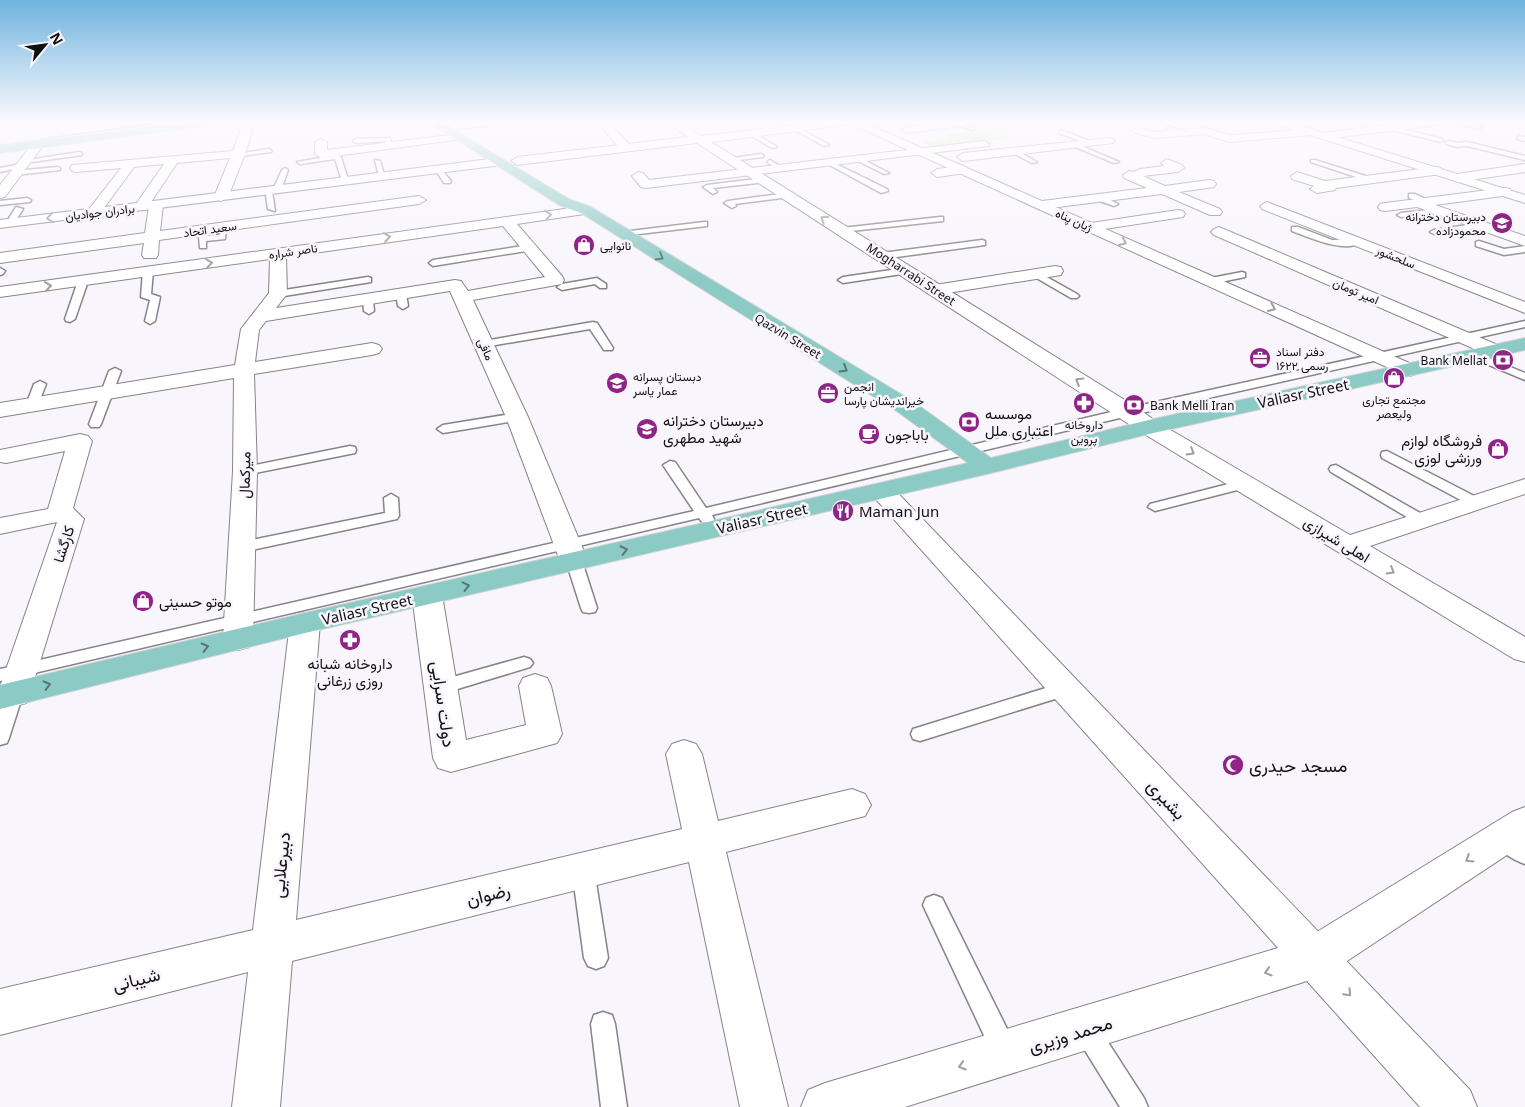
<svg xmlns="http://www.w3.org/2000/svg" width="1525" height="1107" font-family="'Noto Sans',Vazirmatn,sans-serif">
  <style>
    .green { fill: #cfe8b3 }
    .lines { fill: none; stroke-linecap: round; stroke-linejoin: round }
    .service-casing { stroke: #868389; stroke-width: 3 }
    .minor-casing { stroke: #868389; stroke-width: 2 }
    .tertiary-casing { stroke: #868389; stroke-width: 2 }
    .primary-casing { stroke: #d4d4d4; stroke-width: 2 }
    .service { fill: #fff; fill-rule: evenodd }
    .minor { fill: #fff; fill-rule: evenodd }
    .tertiary { fill: #fff; fill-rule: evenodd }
    .primary { fill: #8ccac5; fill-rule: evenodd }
    .oneway { stroke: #a09fa0 }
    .oneway2 { stroke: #557674 }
    .labels { text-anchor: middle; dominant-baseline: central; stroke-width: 5; stroke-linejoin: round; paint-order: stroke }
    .far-street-label { font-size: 12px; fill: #111012; stroke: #f8f5fc }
    .far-poi-label { font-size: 12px; fill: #111012; stroke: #f8f5fc; text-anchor: start }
    .street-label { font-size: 15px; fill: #111012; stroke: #f8f5fc }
    .poi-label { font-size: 15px; fill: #111012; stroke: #f8f5fc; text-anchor: start }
    .near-street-label { font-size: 18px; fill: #111012; stroke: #f8f5fc }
    .near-poi-label { font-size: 18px; fill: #111012; stroke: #f8f5fc; text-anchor: start }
  </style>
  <rect width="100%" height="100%" fill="#f8f5fc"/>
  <!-- green -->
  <path class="green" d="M 1002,127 L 1012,132 L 998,134 L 1011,138 L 933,147 L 922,142 L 950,138 L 945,135 Z"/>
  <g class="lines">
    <!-- service casing -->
    <g class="service-casing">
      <g id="service">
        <path d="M 171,122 L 186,122 L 44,142 L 41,140 Z"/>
        <path d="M 955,122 L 975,128 L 972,130 L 955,124 Z"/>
        <path d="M 1033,122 L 1040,122 L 1037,124 Z"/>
        <path d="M 1357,122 L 1365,122 L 1386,129 L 1383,131 Z"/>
        <path d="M 1454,122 L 1464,122 L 1482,127 L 1479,129 Z"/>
        <path d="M 795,126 L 828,144 L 829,145 L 824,146 L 793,129 Z"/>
        <path d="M 1168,126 L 1185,132 L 1186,133 L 1183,135 L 1166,129 Z"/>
        <path d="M 1391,126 L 1442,139 L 1443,140 L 1440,142 L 1389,129 Z"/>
        <path d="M 1061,130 L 1092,142 L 1093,143 L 1088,144 L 1059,133 Z"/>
        <path d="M 750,131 L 776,146 L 777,147 L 772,148 L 748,134 Z"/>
        <path d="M 1520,136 L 1525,137 L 1525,141 L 1518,139 L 1517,138 Z"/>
        <path d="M 390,138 L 391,146 L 388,148 L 385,146 L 385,141 L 356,143 L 353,141 L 356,139 Z"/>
        <path d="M 1448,141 L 1457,143 L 1467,142 L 1525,156 L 1525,160 L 1467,146 L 1457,147 L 1446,144 L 1446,142 Z"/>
        <path d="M 1073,144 L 1077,144 L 1119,162 L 1114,163 L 1073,146 Z"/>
        <path d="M 269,149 L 272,151 L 271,152 L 239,156 L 236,154 Z"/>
        <path d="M 1011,150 L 1015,150 L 1037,162 L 1032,163 L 1011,152 Z"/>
        <path d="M 80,152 L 82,153 L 82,155 L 24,163 L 21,161 Z"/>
        <path d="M 761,154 L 764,156 L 763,157 L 731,161 L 728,159 Z"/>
        <path d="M 338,155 L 341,157 L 349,183 L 342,181 L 335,159 L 300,164 L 297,162 Z"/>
        <path d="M 854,157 L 858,157 L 889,173 L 884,174 L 854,159 Z"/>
        <path d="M 375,160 L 380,161 L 385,177 L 379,176 Z"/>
        <path d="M 770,160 L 781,167 L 781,169 L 777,169 L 768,163 L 767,162 Z"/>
        <path d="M 828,160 L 887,189 L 888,191 L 881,193 L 826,163 L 825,162 Z"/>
        <path d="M 1311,160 L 1315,160 L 1375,179 L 1368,181 L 1311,162 Z"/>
        <path d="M 21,164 L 24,166 L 23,167 L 0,172 L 0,168 Z"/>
        <path d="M 58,167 L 60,168 L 60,170 L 15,175 L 12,173 L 15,171 Z"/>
        <path d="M 285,168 L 288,170 L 281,190 L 274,192 L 273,190 L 282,170 Z"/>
        <path d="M 436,168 L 440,168 L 451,181 L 450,183 L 444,183 L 435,169 Z"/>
        <path d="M 764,178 L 768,180 L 767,182 L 713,188 L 717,192 L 713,194 L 703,187 L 707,185 Z"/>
        <path d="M 265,189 L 272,191 L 275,211 L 268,209 Z"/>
        <path d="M 787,193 L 790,193 L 790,197 L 735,204 L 736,206 L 732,208 L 724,203 L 728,201 Z"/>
        <path d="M 1409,194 L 1415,194 L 1432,202 L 1428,204 L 1409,198 Z"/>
        <path d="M 1097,196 L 1103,196 L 1118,204 L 1114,206 L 1097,200 Z"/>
        <path d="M 27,198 L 31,200 L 30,202 L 0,205 L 0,201 Z"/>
        <path d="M 16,207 L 23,209 L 13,225 L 7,225 L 6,223 Z"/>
        <path d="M 1437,209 L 1441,211 L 1440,213 L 1401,217 L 1397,215 L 1401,213 Z"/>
        <path d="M 940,217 L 943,217 L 943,221 L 842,232 L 838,230 L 842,228 Z"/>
        <path d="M 704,222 L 707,222 L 707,226 L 622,236 L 618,234 L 622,232 Z"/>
        <path d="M 1480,223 L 1484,225 L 1483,227 L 1434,234 L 1430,232 L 1434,230 Z"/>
        <path d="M 219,225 L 226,227 L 225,239 L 206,241 L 206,248 L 200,248 L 199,237 L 218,235 Z"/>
        <path d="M 1292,227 L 1298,227 L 1332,240 L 1357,239 L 1361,242 C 1345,254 1309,237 1292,231 Z"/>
        <path d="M 982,240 L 985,241 L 985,245 L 882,259 L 878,256 L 882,253 Z"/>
        <path d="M 1479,241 L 1504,249 L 1525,246 L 1525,252 L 1504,255 L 1476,246 L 1476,242 Z"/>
        <path d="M 529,245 L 533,248 L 532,250 L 433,266 L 429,263 L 433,260 Z"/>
        <path d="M 0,268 L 5,271 L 3,274 L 0,275 Z"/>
        <path d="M 148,268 L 153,271 L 151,294 L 160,297 L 155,321 L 150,324 L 145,321 L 150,300 L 141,297 L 143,271 Z"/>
        <path d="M 905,268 L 908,269 L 908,273 L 843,283 L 838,280 L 843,277 Z"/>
        <path d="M 1036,271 L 1077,294 L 1079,296 L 1077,298 L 1071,298 L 1033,276 L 1031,274 Z"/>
        <path d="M 1242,272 L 1245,273 L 1245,277 L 1211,284 L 1206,281 L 1211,278 Z"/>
        <path d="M 368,277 L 371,278 L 371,282 L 278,297 L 273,294 L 278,291 Z"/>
        <path d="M 83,278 L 88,281 L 75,319 L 70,322 L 66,321 L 65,319 L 78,281 Z"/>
        <path d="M 597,278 L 606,284 L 606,288 L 600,288 L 595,284 L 562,290 L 557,287 L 562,284 Z"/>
        <path d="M 401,291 L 406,294 L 408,306 L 403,309 L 398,306 L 396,294 Z"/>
        <path d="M 368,297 L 373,300 L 374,311 L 369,314 L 364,311 L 363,300 Z"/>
        <path d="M 1525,321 L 1525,327 L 1128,416 L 712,515 L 714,519 L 712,522 L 702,522 L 699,518 L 0,681 L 0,669 L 694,511 L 663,465 L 670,461 L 675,462 L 706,508 L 1128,408 Z"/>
        <path d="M 593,322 L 597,323 L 613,348 L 612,350 L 604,350 L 590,329 L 484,347 L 479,344 L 484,341 Z"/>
        <path d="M 1474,352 L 1525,373 L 1525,380 L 1470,357 L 1469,355 L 1470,353 Z"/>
        <path d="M 115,368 L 121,371 L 101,424 L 99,427 L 91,427 L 89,424 L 109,371 Z"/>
        <path d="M 40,381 L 46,384 L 38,405 L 32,409 L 28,408 L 26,405 L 34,384 Z"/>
        <path d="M 517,413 L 521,414 L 523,417 L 521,420 L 443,433 L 437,429 L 443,425 Z"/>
        <path d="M 350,446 L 355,447 L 356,450 L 355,453 L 245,475 L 238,471 L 245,467 Z"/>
        <path d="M 1387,451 L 1480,499 L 1482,502 L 1475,506 L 1470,505 L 1382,458 L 1381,455 L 1382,452 Z"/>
        <path d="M 1336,465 L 1427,517 L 1429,520 L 1427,523 L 1417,523 L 1331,472 L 1329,469 L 1331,466 Z"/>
        <path d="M 1244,480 L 1249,481 L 1251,484 L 1249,487 L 1155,511 L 1148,507 L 1150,504 Z"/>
        <path d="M 391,494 L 398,498 L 399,516 L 397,519 L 242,552 L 237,550 L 235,547 L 237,544 L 242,542 L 385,513 L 384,498 Z"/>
        <path d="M 574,556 L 579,558 L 582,561 L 597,608 L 595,612 L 589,613 L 583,612 L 581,608 L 566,561 L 569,558 Z"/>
        <path d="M 524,657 L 530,659 L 533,663 L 530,667 L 441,694 L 435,692 L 432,687 L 435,682 Z"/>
        <path d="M 1065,682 L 1071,684 L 1074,689 L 1071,694 L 920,741 L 913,739 L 911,734 L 913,729 Z"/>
        <path d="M 14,687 L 20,689 L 23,694 L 9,738 L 7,743 L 0,745 L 0,709 L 8,689 Z"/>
        <path d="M 1502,829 L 1509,832 L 1525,843 L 1525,864 C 1513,860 1497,850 1491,838 L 1495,832 Z"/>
        <path d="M 583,860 L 591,863 L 594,870 L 608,958 L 604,966 L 596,969 L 588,966 L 584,958 L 572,870 L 575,863 Z"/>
        <path d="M 934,895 L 942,898 L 1013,1041 L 1017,1050 L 1013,1059 L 1004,1063 L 995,1059 L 923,905 L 926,898 Z"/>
        <path d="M 603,1012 L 612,1015 L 615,1024 L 627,1107 L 601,1107 L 591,1024 L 594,1015 Z"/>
        <path d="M 1086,1018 L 1095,1022 L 1144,1098 L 1148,1107 L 1120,1107 L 1073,1031 L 1077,1022 Z"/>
      </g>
    </g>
    <!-- minor casing -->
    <g class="minor-casing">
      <g id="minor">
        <path d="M 234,122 L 244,122 L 252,131 L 245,154 L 228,197 L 221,201 L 214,197 L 230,158 L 177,163 L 151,202 L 161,202 L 163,205 L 160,231 L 419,196 L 426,200 L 419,204 L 159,240 L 158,255 L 156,258 L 144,258 L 142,255 L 144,243 L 0,263 L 0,253 L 145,233 L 149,206 L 146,210 L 136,210 L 134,207 L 164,164 L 134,167 L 98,216 L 88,216 L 86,213 L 121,168 L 76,172 L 72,171 L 70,168 L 72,165 L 233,151 L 240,131 Z"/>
        <path d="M 465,122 L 502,122 L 497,125 L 455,129 L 450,126 L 451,124 Z"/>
        <path d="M 597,122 L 608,122 L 630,145 L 632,148 L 630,151 L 622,151 Z"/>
        <path d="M 759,122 L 771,122 L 783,130 L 781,132 L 773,132 Z"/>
        <path d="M 946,122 L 975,122 L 970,125 L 907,133 L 901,130 L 907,127 Z"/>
        <path d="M 1111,122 L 1127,122 L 1126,124 L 1116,125 Z"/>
        <path d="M 1413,122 L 1443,122 L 1438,125 L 1324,139 L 1318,136 L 1324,133 Z"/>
        <path d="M 1139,128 L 1155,132 L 1205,128 L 1230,135 L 1311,129 L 1317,132 L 1311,135 L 1229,142 L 1204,134 L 1155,138 L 1135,133 L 1133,131 L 1135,129 Z"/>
        <path d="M 458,134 L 462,135 L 464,137 L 462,139 L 321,158 L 315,154 L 315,142 L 321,139 L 327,142 L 327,150 Z"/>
        <path d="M 1109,138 L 1113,139 L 1115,141 L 1113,143 L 963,161 L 957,157 L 963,153 Z"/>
        <path d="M 38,141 L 44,144 L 5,197 L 0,198 L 0,185 L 34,142 Z"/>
        <path d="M 984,141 L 990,144 L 988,146 L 646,188 L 641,187 L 632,176 L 638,172 L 643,173 L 649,180 Z"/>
        <path d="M 1167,159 L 1182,165 L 1184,168 L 1178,172 L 1143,176 L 1165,186 L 1209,180 L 1214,181 L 1216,184 L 1214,187 L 1179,192 L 1220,209 L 1222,212 L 1220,215 L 1210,215 L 1162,194 L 1042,209 L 1035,205 L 1042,201 L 1147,188 L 1124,178 L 1123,175 L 1129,171 L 1134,172 L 1140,169 L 1164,166 L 1161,163 Z"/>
        <path d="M 1525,164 L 1525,172 L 1457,182 L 1451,178 L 1457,174 Z"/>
        <path d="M 962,166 L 966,167 L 968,170 L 966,173 L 937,177 L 931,173 L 937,169 Z"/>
        <path d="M 1437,167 L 1441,168 L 1443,171 L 1441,174 L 1336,188 L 1335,190 L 1317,193 L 1310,189 L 1314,186 L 1292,179 L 1291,176 L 1297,172 L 1325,181 Z"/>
        <path d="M 1505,188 L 1510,189 L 1512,192 L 1510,195 L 1435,205 L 1525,236 L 1525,246 L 1417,207 L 1385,211 L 1380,210 L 1378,207 L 1380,204 L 1385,203 Z"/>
        <path d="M 1267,202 L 1525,302 L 1525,313 L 1262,209 L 1260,206 Z"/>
        <path d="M 586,206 L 591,207 L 593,210 L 591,213 L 517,224 L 562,276 L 564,280 L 562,284 L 473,300 L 528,417 L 588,561 L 584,567 L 574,570 L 564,567 L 560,561 L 506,417 L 450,291 L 266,321 L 259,330 L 255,362 L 372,343 L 379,345 L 382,349 L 379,353 L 372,355 L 254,374 L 257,471 L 253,639 L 249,647 L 238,650 L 227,647 L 223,639 L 233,471 L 234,378 L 0,417 L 0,403 L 235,365 L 241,329 L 269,293 L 270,259 L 0,297 L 0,287 ZM 503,226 L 545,277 L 468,291 L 461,281 L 455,280 L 276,308 L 287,294 L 286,257 Z"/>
        <path d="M 1178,210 L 1183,211 L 1185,214 L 1183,217 L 1091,231 L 1086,230 L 1084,227 L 1086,224 L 1091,223 Z"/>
        <path d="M 1219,227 L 1500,346 L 1503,350 L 1500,354 L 1493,356 L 1486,354 L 1214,235 L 1211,232 L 1214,229 Z"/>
        <path d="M 1055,266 L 1061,267 L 1063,271 L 1061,275 L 935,295 L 929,294 L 926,290 L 929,286 L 935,285 Z"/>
        <path d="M 1149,420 L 1157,422 L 1350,535 L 1525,479 L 1525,494 L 1370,546 L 1525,637 L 1525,662 L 1514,659 L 1141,432 L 1138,427 L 1141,422 Z"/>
        <path d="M 80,434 L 88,436 L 92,441 L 73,508 L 84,519 L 30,694 L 26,703 L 14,706 L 2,703 L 0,698 L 0,687 L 57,522 L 0,534 L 0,518 L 48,509 L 65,451 L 6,463 L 0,462 L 0,450 Z"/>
        <path d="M 427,586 L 437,588 L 442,595 L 466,740 L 526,725 L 519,686 L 523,678 L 535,674 L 547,678 L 551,686 L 562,734 L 557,743 L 451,772 L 438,768 L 433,758 L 412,595 L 417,588 Z"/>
        <path d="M 305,613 L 316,616 L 320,623 L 296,920 L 682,829 L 666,754 L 672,744 L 684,740 L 696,744 L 702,754 L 718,821 L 852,789 L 865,794 L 871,805 L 865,816 L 726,852 L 788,1107 L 740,1107 L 689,862 L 292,961 L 280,1107 L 232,1107 L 248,972 L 0,1035 L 0,989 L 253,930 L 290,623 L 294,616 Z"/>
        <path d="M 1525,807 L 1525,843 L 1329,973 L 1314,979 L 1299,973 L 1292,958 L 1299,943 L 1512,812 Z"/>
      </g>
    </g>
    <!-- tertiary casing -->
    <g class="tertiary-casing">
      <g id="tertiary">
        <path d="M 667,122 L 679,122 L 701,136 L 821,122 L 863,122 L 1416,366 L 1419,370 L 1416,374 L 1409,376 L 1402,374 L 851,124 L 711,142 L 1136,407 L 1157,422 L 1160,427 L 1157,432 L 1149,434 L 1141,432 L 697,143 L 517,165 L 511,161 L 517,157 L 688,137 Z"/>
        <path d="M 1274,122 L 1289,122 L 1525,195 L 1525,203 L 1275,124 Z"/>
        <path d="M 498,158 L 502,159 L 504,162 L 502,165 L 0,228 L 0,220 Z"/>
        <path d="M 882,483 L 891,486 L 1470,1090 L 1477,1107 L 1420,1107 L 1307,981 L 905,1107 L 801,1107 L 808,1090 L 825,1083 L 1278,948 L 873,496 L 869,491 L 873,486 Z"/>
      </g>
    </g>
    <!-- primary casing -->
    <g class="primary-casing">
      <g id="primary">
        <path d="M 188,122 L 217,122 L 212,125 L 0,153 L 0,145 Z"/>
        <path d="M 429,122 L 441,122 L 569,199 L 591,207 L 914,402 L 991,458 L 1149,420 L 1525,338 L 1525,350 L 1149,434 L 987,474 L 305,633 L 0,709 L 0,685 L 305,613 L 968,463 L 898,412 L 581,213 L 559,205 Z"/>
      </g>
    </g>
    <!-- service -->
    <use href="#service" class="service"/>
    <!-- minor -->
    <use href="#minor" class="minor"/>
    <!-- tertiary -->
    <use href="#tertiary" class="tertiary"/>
    <!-- primary -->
    <use href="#primary" class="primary"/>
  </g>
  <!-- one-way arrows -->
  <defs><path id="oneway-chevron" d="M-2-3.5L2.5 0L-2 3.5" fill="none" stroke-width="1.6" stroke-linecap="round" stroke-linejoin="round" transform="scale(1.25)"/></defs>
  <g class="oneway">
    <use href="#oneway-chevron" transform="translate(548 215) rotate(-7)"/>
    <use href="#oneway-chevron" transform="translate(50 218) rotate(173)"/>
    <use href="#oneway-chevron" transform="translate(824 219) rotate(-147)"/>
    <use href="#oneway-chevron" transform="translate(387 237) rotate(-8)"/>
    <use href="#oneway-chevron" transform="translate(1123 242) rotate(24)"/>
    <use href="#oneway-chevron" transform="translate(209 263) rotate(-8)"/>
    <use href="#oneway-chevron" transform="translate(48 286) rotate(-8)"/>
    <use href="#oneway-chevron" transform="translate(1272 308) rotate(24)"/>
    <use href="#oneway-chevron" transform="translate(1079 381) rotate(-148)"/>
    <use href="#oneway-chevron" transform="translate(1191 452) rotate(31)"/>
    <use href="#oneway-chevron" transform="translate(1391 571) rotate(31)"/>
    <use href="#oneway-chevron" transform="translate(1469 859) rotate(148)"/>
    <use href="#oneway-chevron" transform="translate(1268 972) rotate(163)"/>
    <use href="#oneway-chevron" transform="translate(1348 993) rotate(47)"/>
    <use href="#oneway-chevron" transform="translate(962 1066) rotate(163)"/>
  </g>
  <g class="oneway2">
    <use href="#oneway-chevron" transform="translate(660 257) rotate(31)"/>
    <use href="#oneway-chevron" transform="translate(844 369) rotate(31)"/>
    <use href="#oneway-chevron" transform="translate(624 550) rotate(-13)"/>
    <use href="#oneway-chevron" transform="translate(466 586) rotate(-13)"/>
    <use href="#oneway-chevron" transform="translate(205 647) rotate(-14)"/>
    <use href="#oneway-chevron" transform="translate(47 685) rotate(-14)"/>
  </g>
  <!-- sky -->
  <linearGradient id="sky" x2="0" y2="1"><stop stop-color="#70b3de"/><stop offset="0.44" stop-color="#fcfafe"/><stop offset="1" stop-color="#fcfafe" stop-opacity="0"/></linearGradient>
  <rect width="1525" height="277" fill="url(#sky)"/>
  <!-- icons -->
  <defs>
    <g id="school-disc" transform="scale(1.125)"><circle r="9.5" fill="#8f2487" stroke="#f8f5fc"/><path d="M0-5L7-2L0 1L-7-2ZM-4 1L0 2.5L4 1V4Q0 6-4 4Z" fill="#fff"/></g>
    <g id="shop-disc" transform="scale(1.125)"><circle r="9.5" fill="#8f2487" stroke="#f8f5fc"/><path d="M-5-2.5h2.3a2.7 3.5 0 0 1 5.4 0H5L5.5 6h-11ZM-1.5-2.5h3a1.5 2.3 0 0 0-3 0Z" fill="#fff"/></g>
    <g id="office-disc" transform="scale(1.125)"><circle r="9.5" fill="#8f2487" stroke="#f8f5fc"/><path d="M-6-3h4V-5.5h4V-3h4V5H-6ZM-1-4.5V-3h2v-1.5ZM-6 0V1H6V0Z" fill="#fff"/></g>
    <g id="bank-disc" transform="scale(1.125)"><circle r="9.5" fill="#8f2487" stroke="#f8f5fc"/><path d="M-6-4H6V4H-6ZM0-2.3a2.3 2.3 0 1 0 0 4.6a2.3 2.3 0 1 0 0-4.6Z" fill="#fff"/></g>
    <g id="pharmacy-disc" transform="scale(1.125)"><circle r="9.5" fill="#8f2487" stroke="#f8f5fc"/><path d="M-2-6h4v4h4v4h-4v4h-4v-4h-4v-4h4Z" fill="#fff"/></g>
    <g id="cafe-disc" transform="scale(1.125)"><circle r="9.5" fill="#8f2487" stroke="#f8f5fc"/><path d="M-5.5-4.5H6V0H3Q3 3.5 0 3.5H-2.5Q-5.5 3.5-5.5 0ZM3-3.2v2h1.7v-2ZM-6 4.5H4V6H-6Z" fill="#fff"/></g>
    <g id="restaurant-disc" transform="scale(1.125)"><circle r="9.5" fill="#8f2487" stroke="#f8f5fc"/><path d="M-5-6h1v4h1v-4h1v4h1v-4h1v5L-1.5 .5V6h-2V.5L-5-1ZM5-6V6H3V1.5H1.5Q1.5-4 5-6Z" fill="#fff"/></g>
    <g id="mosque-disc" transform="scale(1.125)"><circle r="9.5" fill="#8f2487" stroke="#f8f5fc"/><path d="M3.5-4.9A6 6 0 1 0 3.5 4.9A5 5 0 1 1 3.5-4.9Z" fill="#fff"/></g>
  </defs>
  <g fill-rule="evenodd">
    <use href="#school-disc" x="1502" y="223"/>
    <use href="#shop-disc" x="584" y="245"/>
    <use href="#office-disc" x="1260" y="358"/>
    <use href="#bank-disc" x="1503" y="360"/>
    <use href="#shop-disc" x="1394" y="378"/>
    <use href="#school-disc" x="617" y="383"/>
    <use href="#office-disc" x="828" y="393"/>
    <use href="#pharmacy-disc" x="1084" y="403"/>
    <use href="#bank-disc" x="1134" y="405"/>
    <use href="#bank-disc" x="969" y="422"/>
    <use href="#school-disc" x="647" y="429"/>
    <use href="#cafe-disc" x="869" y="434"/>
    <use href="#shop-disc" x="1498" y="449"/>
    <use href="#restaurant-disc" x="843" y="511"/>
    <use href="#shop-disc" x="143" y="601"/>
    <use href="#pharmacy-disc" x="350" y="640"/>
    <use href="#mosque-disc" x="1233" y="765"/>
  </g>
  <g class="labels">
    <!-- far-street labels -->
    <g class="far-street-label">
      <text transform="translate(100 212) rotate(-7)">برادران جوادیان</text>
      <text transform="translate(1074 220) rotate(24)">ژیان پناه</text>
      <text transform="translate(210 229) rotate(-8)">سعید اتحاد</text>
      <text transform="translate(293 251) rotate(-8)">ناصر شراره</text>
      <text transform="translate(1396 257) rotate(22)">سلحشور</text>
      <text transform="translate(911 274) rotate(33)">Mogharrabi Street</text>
      <text transform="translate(1356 291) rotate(23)">امیر تومان</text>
      <text transform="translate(788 336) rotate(31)">Qazvin Street</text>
      <text transform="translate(486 349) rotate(66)">مافی</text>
    </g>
    <!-- far-poi labels -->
    <g class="far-poi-label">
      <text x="1486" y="216" text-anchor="end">دبیرستان دخترانه<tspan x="1486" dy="14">محمودزاده</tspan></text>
      <text x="600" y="245">نانوایی</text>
      <text x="1276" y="351">دفتر اسناد<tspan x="1276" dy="14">رسمی ۱۶۲۲</tspan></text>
      <text x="1487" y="360" text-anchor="end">Bank Mellat</text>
      <text x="633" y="376">دبستان پسرانه<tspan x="633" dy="14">عمار یاسر</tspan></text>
      <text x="844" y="386">انجمن<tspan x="844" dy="14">خیراندیشان پارسا</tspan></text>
      <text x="1394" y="399" text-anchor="middle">مجتمع تجاری<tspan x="1394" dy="14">ولیعصر</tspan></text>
      <text x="1150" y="405">Bank Melli Iran</text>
      <text x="1084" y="424" text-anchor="middle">داروخانه<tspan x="1084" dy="14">پروین</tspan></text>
    </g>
    <!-- street labels -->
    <g class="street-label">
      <text transform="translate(1303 393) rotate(-12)">Valiasr Street</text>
      <text transform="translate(244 475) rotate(-89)">میرکمال</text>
      <text transform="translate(762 518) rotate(-13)">Valiasr Street</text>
      <text transform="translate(1337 539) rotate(31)">اهلی شیرازی</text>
      <text transform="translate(63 544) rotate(-72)">کارگشا</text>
      <text transform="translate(367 609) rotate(-13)">Valiasr Street</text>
    </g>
    <!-- poi labels -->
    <g class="poi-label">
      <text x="985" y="413">موسسه<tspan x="985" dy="17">اعتباری ملل</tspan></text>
      <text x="663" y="420">دبیرستان دخترانه<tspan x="663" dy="17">شهید مطهری</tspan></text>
      <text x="885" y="434">باباجون</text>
      <text x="1482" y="440" text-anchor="end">فروشگاه لوازم<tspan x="1482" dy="17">ورزشی لوزی</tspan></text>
      <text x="859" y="511">Maman Jun</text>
      <text x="159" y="601">موتو حسینی</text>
      <text x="350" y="663" text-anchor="middle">داروخانه شبانه<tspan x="350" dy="17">روزی زرغانی</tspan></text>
    </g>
    <!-- near-street labels -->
    <g class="near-street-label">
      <text transform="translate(444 704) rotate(82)">دولت سرایی</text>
      <text transform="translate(1167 799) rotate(47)">بشیری</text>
      <text transform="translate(280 865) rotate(-84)">دبیرعلایی</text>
      <text transform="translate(488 894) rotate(-14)">رضوان</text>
      <text transform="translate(136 979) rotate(-14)">شیبانی</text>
      <text transform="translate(1070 1034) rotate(-17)">محمد وزیری</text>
    </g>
    <!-- near-poi labels -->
    <g class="near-poi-label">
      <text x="1249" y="765">مسجد حیدری</text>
    </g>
  </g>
  <!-- north arrow -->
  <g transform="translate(45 45) rotate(61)" stroke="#f8f5fc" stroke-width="4" paint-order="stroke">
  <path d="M0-4L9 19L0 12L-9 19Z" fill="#111012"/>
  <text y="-8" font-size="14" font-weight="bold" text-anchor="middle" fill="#111012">N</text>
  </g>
</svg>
